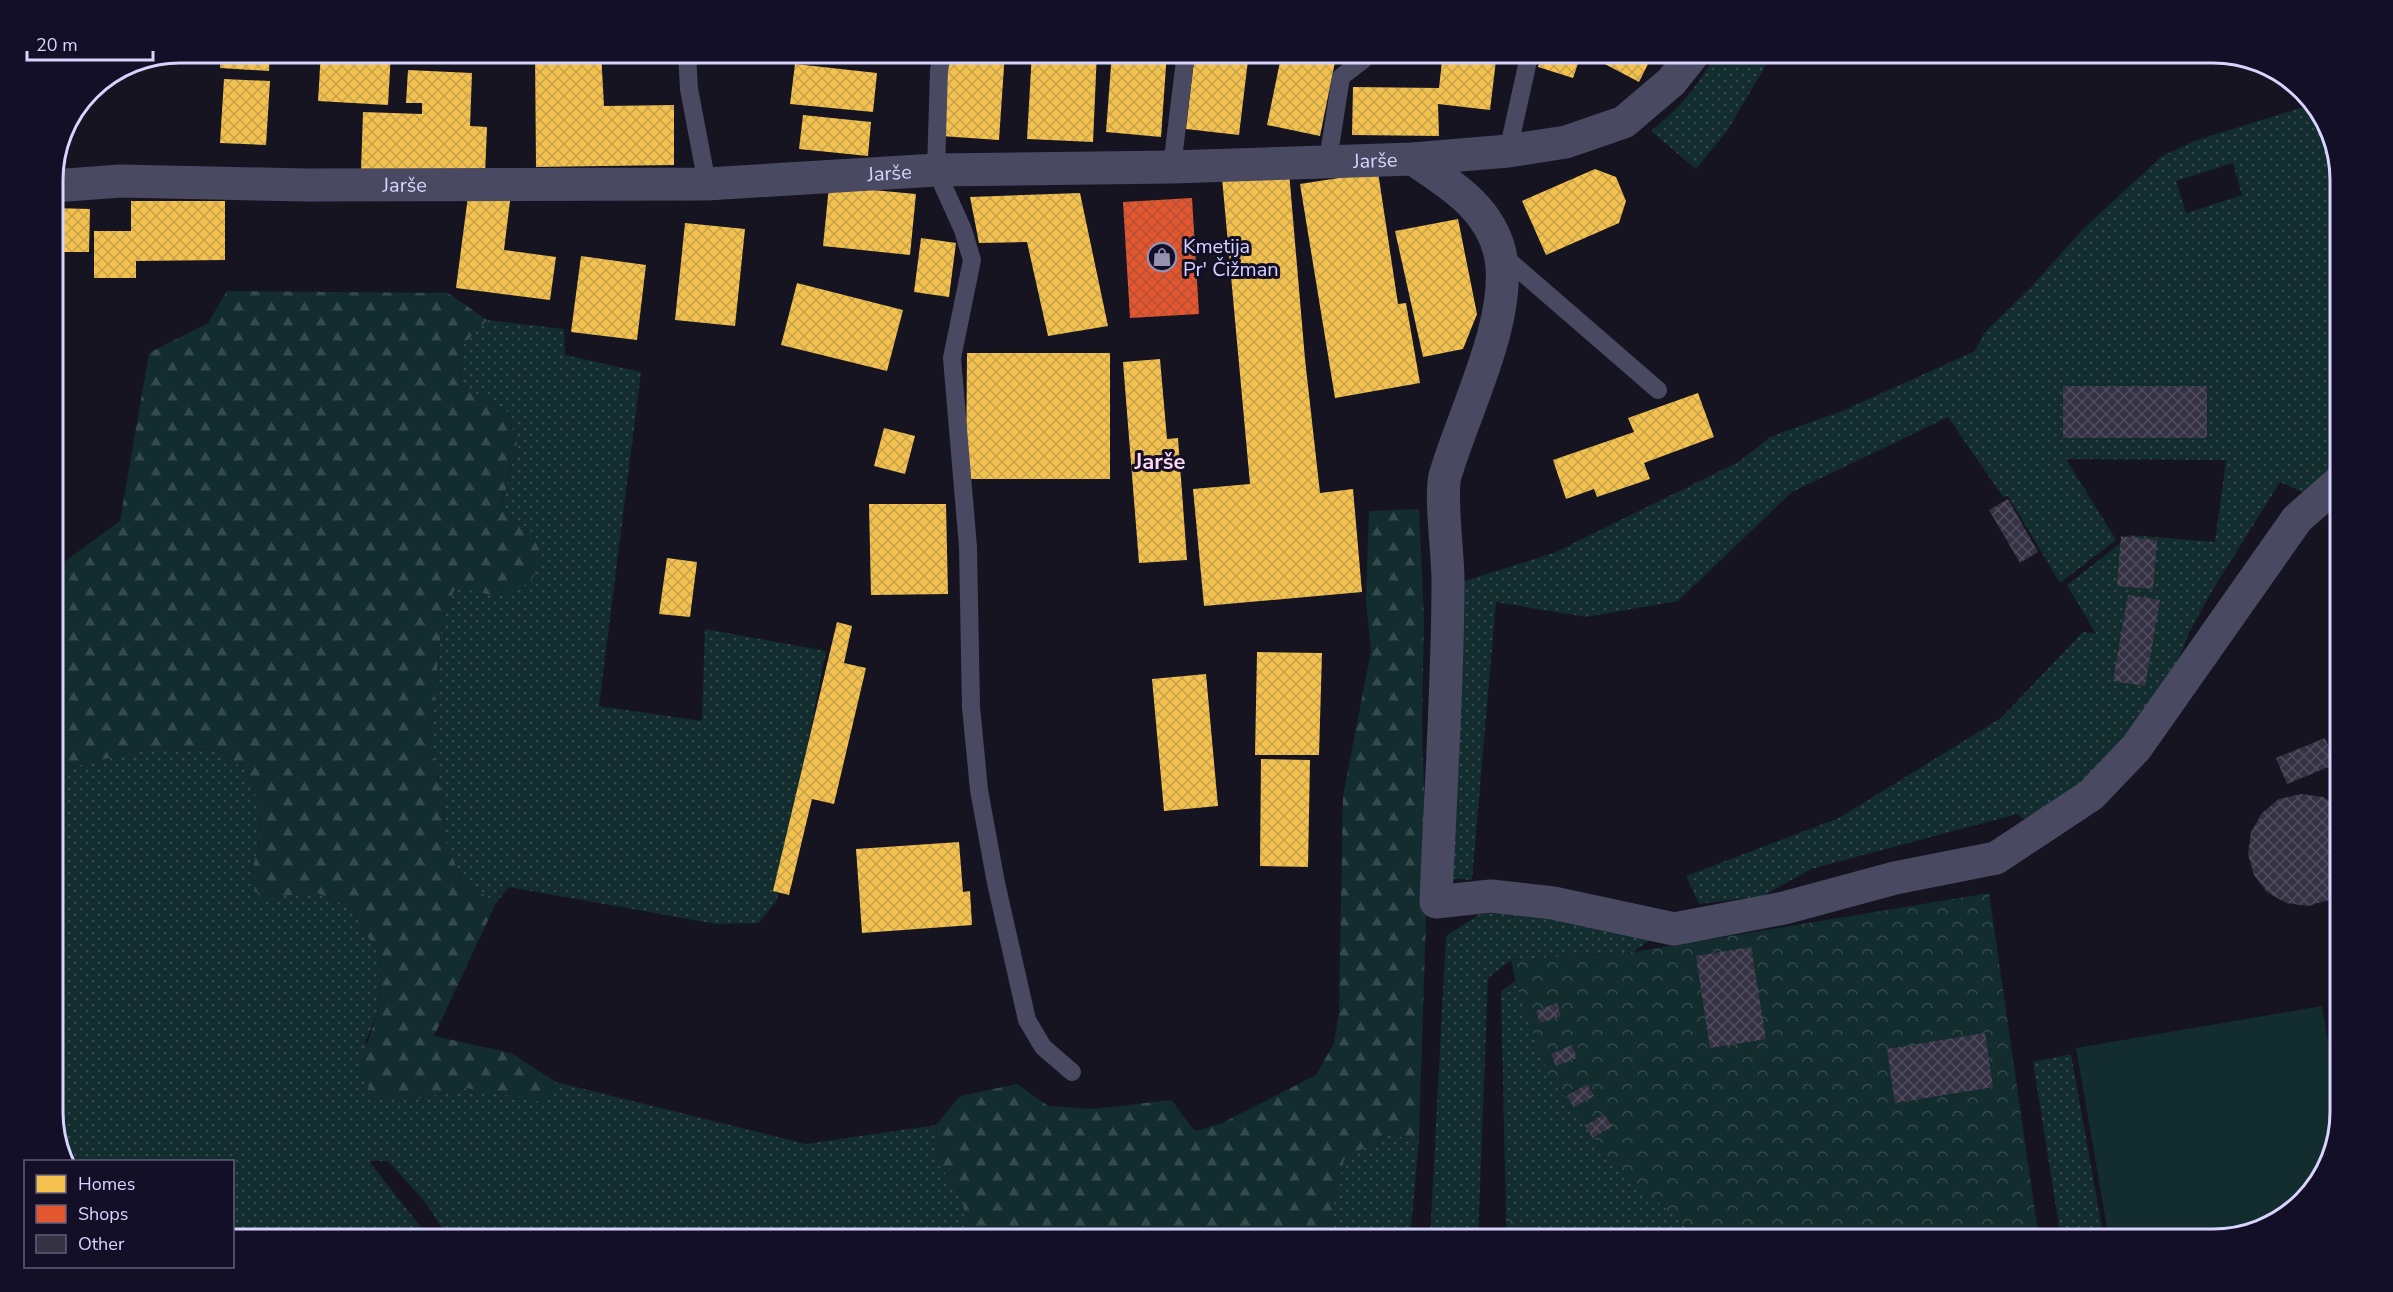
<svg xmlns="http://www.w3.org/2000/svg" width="2393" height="1292" font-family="'Nunito Sans',sans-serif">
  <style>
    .grass { fill: url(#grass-dots); fill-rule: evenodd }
    .forest { fill: url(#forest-firs) }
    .park { fill: url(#park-crowns) }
    .pitch { fill: #132c2d }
    .homes { fill: url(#homes-cross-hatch) }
    .shops { fill: url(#shops-cross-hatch) }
    .building { fill: url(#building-cross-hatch) }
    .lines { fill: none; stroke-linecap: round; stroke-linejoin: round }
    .service { stroke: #4a4962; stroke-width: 18 }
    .minor { stroke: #4a4962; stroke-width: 33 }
    .labels { text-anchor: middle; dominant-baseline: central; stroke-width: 6; stroke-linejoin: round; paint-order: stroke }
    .street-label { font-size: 20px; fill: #d9d4ff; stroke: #130f26 }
    .poi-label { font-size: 20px; fill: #d9d4ff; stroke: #130f26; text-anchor: start }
    .quarter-label { font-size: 22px; font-weight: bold; fill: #ffd6f0; stroke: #130f26 }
    .rim { fill: none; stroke: #d9d4ff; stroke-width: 3 }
  </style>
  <defs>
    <pattern id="grass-dots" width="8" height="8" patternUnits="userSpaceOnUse" patternTransform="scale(1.5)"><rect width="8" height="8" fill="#132c2d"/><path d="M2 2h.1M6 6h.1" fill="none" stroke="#354a4c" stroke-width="1.8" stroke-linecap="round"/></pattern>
    <pattern id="forest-firs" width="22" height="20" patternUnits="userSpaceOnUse" patternTransform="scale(1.5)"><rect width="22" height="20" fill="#132c2d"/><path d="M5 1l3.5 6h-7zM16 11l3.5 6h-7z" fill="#354a4c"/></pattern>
    <pattern id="park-crowns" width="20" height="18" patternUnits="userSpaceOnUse" patternTransform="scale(1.5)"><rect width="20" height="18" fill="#132c2d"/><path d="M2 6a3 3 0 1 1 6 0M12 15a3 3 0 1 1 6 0" fill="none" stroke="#354a4c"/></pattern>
    <pattern id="homes-cross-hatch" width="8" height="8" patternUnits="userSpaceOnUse" patternTransform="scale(1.5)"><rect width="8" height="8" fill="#f2c14e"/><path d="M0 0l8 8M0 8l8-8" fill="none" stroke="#c6a14e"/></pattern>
    <pattern id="shops-cross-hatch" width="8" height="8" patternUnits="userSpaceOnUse" patternTransform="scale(1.5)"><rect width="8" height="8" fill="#e4572e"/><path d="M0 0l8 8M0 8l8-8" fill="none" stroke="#b35037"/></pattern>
    <pattern id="building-cross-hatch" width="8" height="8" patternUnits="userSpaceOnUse" patternTransform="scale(1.5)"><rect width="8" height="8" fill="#343243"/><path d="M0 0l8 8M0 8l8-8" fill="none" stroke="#514f5f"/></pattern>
  </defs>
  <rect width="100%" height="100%" fill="#161421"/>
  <!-- grass -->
  <g class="grass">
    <path d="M 1716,53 L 1773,53 L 1727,131 L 1696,169 L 1651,131 C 1681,107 1698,86 1716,53 Z"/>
    <path d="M 2313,104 L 2319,109 L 2340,172 L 2340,469 L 2309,495 L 2280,482 L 2212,591 L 2189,633 L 2171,679 L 2101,769 L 2028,822 L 2017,814 L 1811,869 L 1763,896 L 1699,904 L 1686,876 L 1839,818 L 2001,718 L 2083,632 L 2096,634 L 2067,585 L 2131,535 L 2215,542 L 2226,460 L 2066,459 L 2116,540 L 2060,583 L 2008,496 L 2003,497 L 1948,417 L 1792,492 L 1678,601 L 1586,617 L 1496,602 L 1472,880 L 1445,878 L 1455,584 L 1556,552 L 1740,461 L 1770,437 L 1842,411 L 1975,351 L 1984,333 L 2032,286 L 2083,229 L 2162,156 L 2197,140 ZM 2233,163 L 2242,195 L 2186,213 L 2176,181 Z"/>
    <path d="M 487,320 L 564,329 L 565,355 L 641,372 L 599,706 L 702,721 L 705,629 L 826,651 L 777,900 L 759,923 L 716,924 L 509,887 L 496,903 L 461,879 L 444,835 L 443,800 L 430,748 L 442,618 L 456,587 L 530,530 L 501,510 L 517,443 L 507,411 L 459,386 L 464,344 Z"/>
    <path d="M 152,748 L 217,750 L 244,769 L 261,808 L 258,849 L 249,880 L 313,891 L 351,908 L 381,959 L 379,1010 L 365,1043 L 409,1101 L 466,1088 L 542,1101 L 556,1082 L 806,1144 L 936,1125 L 938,1164 L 962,1194 L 966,1218 L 963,1234 L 951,1239 L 449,1239 L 425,1202 L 388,1161 L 369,1161 L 430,1239 L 233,1239 L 232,1162 L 67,1161 L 53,1121 L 53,778 L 71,767 Z"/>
    <path d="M 1518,910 L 1650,940 L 1633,952 L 1511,960 L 1488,978 L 1478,1239 L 1430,1239 L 1446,936 L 1480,914 Z"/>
    <path d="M 1515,981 L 1549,1075 L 1686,1226 L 1710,1239 L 1566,1239 L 1506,1217 L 1501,991 Z"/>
    <path d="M 2071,1054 L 2104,1239 L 2061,1239 L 2033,1062 Z"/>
    <path d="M 1385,1135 L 1419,1138 L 1410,1239 L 1319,1239 L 1334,1231 L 1333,1208 L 1344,1160 Z"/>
    <path d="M 1160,1227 L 1210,1239 L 1121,1239 Z"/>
  </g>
  <!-- forest -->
  <g class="forest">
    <path d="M 227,291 L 448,293 L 487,320 L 464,344 L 459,385 L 507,411 L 517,443 L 501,509 L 530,530 L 543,559 L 530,583 L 496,596 L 456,587 L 442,618 L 430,748 L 443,800 L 444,835 L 461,879 L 496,903 L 434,1036 L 511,1053 L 556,1082 L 542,1102 L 466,1088 L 409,1101 L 374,1096 L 358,1069 L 379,1010 L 381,959 L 351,908 L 313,891 L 262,900 L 249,880 L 258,849 L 261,808 L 244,769 L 217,750 L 152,748 L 71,767 L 53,778 L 53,570 L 120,521 L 149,353 L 208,323 Z"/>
    <path d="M 1419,509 L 1424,619 L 1422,727 L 1427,884 L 1419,1138 L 1385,1135 L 1344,1160 L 1333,1208 L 1334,1231 L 1319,1239 L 1210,1239 L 1160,1227 L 1121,1239 L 951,1239 L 963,1234 L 965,1218 L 962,1194 L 938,1164 L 936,1125 L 960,1096 L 1017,1084 L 1048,1106 L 1093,1109 L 1171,1100 L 1195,1131 L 1220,1124 L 1316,1075 L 1334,1043 L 1339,1012 L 1343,796 L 1371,651 L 1366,600 L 1369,511 Z"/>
  </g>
  <!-- park -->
  <g class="park">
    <path d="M 1989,893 L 2039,1239 L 1710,1239 L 1686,1226 L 1612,1163 L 1548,1075 L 1515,981 L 1511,960 L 1633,952 Z"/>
    <path d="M 1506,1217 L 1566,1239 L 1506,1239 Z"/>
  </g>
  <!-- pitch -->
  <path class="pitch" d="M 2322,1006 L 2340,1112 L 2327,1169 L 2284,1218 L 2214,1239 L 2109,1239 L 2076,1048 Z"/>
  <!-- homes -->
  <g class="homes">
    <path d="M 221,52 L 270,52 L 269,71 L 220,68 Z"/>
    <path d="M 321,52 L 391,52 L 388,105 L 318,101 Z"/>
    <path d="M 535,52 L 601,52 L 604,106 L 674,105 L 674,165 L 536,167 Z"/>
    <path d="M 831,52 L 876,52 L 875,63 L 830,59 Z"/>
    <path d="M 948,52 L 1005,52 L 999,140 L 941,136 Z"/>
    <path d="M 1032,52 L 1097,52 L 1093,142 L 1027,139 Z"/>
    <path d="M 1112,52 L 1167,52 L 1161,137 L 1106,132 Z"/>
    <path d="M 1195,52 L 1249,52 L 1239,135 L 1186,129 Z"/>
    <path d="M 1282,52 L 1337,52 L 1320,136 L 1267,125 Z"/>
    <path d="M 1443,52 L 1497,52 L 1490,110 L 1438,104 L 1439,136 L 1352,135 L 1353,87 L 1439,88 Z"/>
    <path d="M 1543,52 L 1582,52 L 1573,78 L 1538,67 Z"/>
    <path d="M 1606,52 L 1654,52 L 1639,82 L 1601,62 Z"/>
    <path d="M 795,64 L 877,73 L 873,112 L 790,104 Z"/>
    <path d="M 408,70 L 472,73 L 470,126 L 487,127 L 485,175 L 361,170 L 363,112 L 422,114 L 422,103 L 406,103 Z"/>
    <path d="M 224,79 L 270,81 L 266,145 L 220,143 Z"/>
    <path d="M 803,115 L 871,122 L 868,156 L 799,149 Z"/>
    <path d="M 1595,169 L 1616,177 L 1626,201 L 1619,223 L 1546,255 L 1522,201 Z"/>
    <path d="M 1289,172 L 1305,359 L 1320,493 L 1353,489 L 1362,592 L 1204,606 L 1193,489 L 1250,484 L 1222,178 Z"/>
    <path d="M 1378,172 L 1398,304 L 1406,303 L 1420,383 L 1335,398 L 1300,184 Z"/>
    <path d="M 829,186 L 916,194 L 910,255 L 823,246 Z"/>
    <path d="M 1080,193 L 1108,326 L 1048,336 L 1027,242 L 979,243 L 970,197 Z"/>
    <path d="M 468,196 L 510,201 L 504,250 L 556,257 L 550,300 L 456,288 Z"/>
    <path d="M 131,201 L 225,201 L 225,260 L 136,261 L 136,278 L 94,278 L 94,231 L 131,231 Z"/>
    <path d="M 54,208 L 90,209 L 89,252 L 53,252 Z"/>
    <path d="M 1458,219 L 1477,314 L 1463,349 L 1423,357 L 1395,231 Z"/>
    <path d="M 685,223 L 745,229 L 735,326 L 675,320 Z"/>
    <path d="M 921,238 L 956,243 L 949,297 L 914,292 Z"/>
    <path d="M 581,256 L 646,265 L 637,340 L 571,332 Z"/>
    <path d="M 797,283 L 903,310 L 887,371 L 781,345 Z"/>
    <path d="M 967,353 L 1110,353 L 1110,479 L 966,479 Z"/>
    <path d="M 1160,359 L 1167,439 L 1178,438 L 1187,560 L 1139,563 L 1123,362 Z"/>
    <path d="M 1698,393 L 1714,437 L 1644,463 L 1650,479 L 1597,497 L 1594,489 L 1566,499 L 1553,460 L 1634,432 L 1628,418 Z"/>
    <path d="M 884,428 L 915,436 L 905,474 L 874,466 Z"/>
    <path d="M 869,504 L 946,504 L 948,594 L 871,595 Z"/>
    <path d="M 667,558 L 697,562 L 690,617 L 659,614 Z"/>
    <path d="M 837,622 L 852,626 L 844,663 L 866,668 L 834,804 L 812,799 L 789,895 L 773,891 Z"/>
    <path d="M 1257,652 L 1322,653 L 1319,755 L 1255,755 Z"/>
    <path d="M 1206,674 L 1218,806 L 1164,811 L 1152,679 Z"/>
    <path d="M 1261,759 L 1310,760 L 1308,867 L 1260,866 Z"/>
    <path d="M 959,842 L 963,892 L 970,891 L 972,925 L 862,933 L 856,849 Z"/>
  </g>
  <!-- shops -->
  <path class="shops" d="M 1192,198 L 1199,314 L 1130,318 L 1123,202 Z"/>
  <!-- building -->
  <g class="building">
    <rect x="2063" y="386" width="144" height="52"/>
    <path d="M 2008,499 L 2038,552 L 2020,563 L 1989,510 Z"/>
    <path d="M 2121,536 L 2157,540 L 2153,589 L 2117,586 Z"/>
    <path d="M 2128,595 L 2160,600 L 2145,686 L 2113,681 Z"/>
    <path d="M 2325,738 L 2336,764 L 2287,784 L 2276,758 Z"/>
    <path d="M 2301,794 L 2323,797 L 2340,807 L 2340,891 L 2329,900 L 2308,906 L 2286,903 L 2267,892 L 2254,875 L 2248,854 L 2251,832 L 2262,813 L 2279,799 Z"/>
    <path d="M 1751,947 L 1766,1039 L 1710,1048 L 1696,956 Z"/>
    <path d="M 1557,1003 L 1561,1016 L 1540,1023 L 1536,1011 Z"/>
    <path d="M 1985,1033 L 1993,1087 L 1895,1103 L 1887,1049 Z"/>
    <path d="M 1572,1045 L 1577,1058 L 1556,1066 L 1551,1054 Z"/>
    <path d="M 1587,1084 L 1594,1096 L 1574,1107 L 1567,1096 Z"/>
    <path d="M 1604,1114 L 1612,1126 L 1593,1138 L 1585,1126 Z"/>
  </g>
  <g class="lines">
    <!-- service -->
    <g class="service">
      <path d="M 687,52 L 689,89 L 707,184"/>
      <path d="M 943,52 L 939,70 L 936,170 L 963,230 L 972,260 L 952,358 L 968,547 L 971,707 L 979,790 L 996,883 L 1027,1020 L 1043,1047 L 1072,1072"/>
      <path d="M 1508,151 L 1530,52"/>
      <path d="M 1328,160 L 1341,77 L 1363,60 L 1367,52"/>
      <path d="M 1172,167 L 1186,52"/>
      <path d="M 1501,254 L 1658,390"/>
    </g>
    <!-- minor -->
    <g class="minor">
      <path d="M 1413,159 C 1449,184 1489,206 1500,253 C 1514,317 1463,413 1445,476 C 1440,496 1448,555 1448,580 C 1448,687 1440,795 1436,902 L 1491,896 L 1553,903 L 1674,929 L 1784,908 L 1895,878 L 1996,858 L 2091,795 L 2136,748 L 2297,519 L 2340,481"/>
      <path id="s1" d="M 53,186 L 121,181 L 306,185 L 707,184 L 936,170 L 1172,167 L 1413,159 L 1508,151 L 1566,142 L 1624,122 L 1671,82 L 1695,52"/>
    </g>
  </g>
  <!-- icons -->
  <defs>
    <g id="shop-ring" transform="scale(1.5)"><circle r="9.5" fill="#130f26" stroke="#9591b1" stroke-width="1.5"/><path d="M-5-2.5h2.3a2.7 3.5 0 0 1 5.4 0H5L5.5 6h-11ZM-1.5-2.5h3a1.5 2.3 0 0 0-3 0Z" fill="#9591b1"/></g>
  </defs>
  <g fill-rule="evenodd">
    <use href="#shop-ring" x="1162" y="257"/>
  </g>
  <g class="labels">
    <!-- street labels -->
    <g class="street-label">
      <text stroke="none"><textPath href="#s1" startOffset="1323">Jarše</textPath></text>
      <text stroke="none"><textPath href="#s1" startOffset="837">Jarše</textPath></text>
      <text stroke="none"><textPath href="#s1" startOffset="352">Jarše</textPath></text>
    </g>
    <!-- poi labels -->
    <g class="poi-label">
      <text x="1183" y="246">Kmetija<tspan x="1183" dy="23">Pr' Čižman</tspan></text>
    </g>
    <!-- quarter labels -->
    <g class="quarter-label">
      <text x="1160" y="462">Jarše</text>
    </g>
  </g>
  <!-- crop -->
  <path d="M0 0H2393V1292H0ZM180 63H2213A117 117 0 0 1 2330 180V1112A117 117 0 0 1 2213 1229H180A117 117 0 0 1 63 1112V180A117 117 0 0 1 180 63Z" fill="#130f26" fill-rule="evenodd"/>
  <path class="rim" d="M180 63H2213A117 117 0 0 1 2330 180V1112A117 117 0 0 1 2213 1229H180A117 117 0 0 1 63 1112V180A117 117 0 0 1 180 63Z"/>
  <!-- legend -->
  <rect x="24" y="1160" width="210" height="108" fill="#130f26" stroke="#625e7d" stroke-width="1.5"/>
  <rect x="36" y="1175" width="30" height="18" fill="#f2c14e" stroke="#625e7d" stroke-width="1.5"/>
  <text x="78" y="1190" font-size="18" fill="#d9d4ff">Homes</text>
  <rect x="36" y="1205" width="30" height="18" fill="#e4572e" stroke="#625e7d" stroke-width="1.5"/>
  <text x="78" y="1220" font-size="18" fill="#d9d4ff">Shops</text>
  <rect x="36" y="1235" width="30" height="18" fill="#343243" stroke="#625e7d" stroke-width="1.5"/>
  <text x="78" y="1250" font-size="18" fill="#d9d4ff">Other</text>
  <!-- scale -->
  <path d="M27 51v9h126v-9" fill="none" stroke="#d9d4ff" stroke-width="3"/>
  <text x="36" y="51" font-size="18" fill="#d9d4ff" stroke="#130f26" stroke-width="4.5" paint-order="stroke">20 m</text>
</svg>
